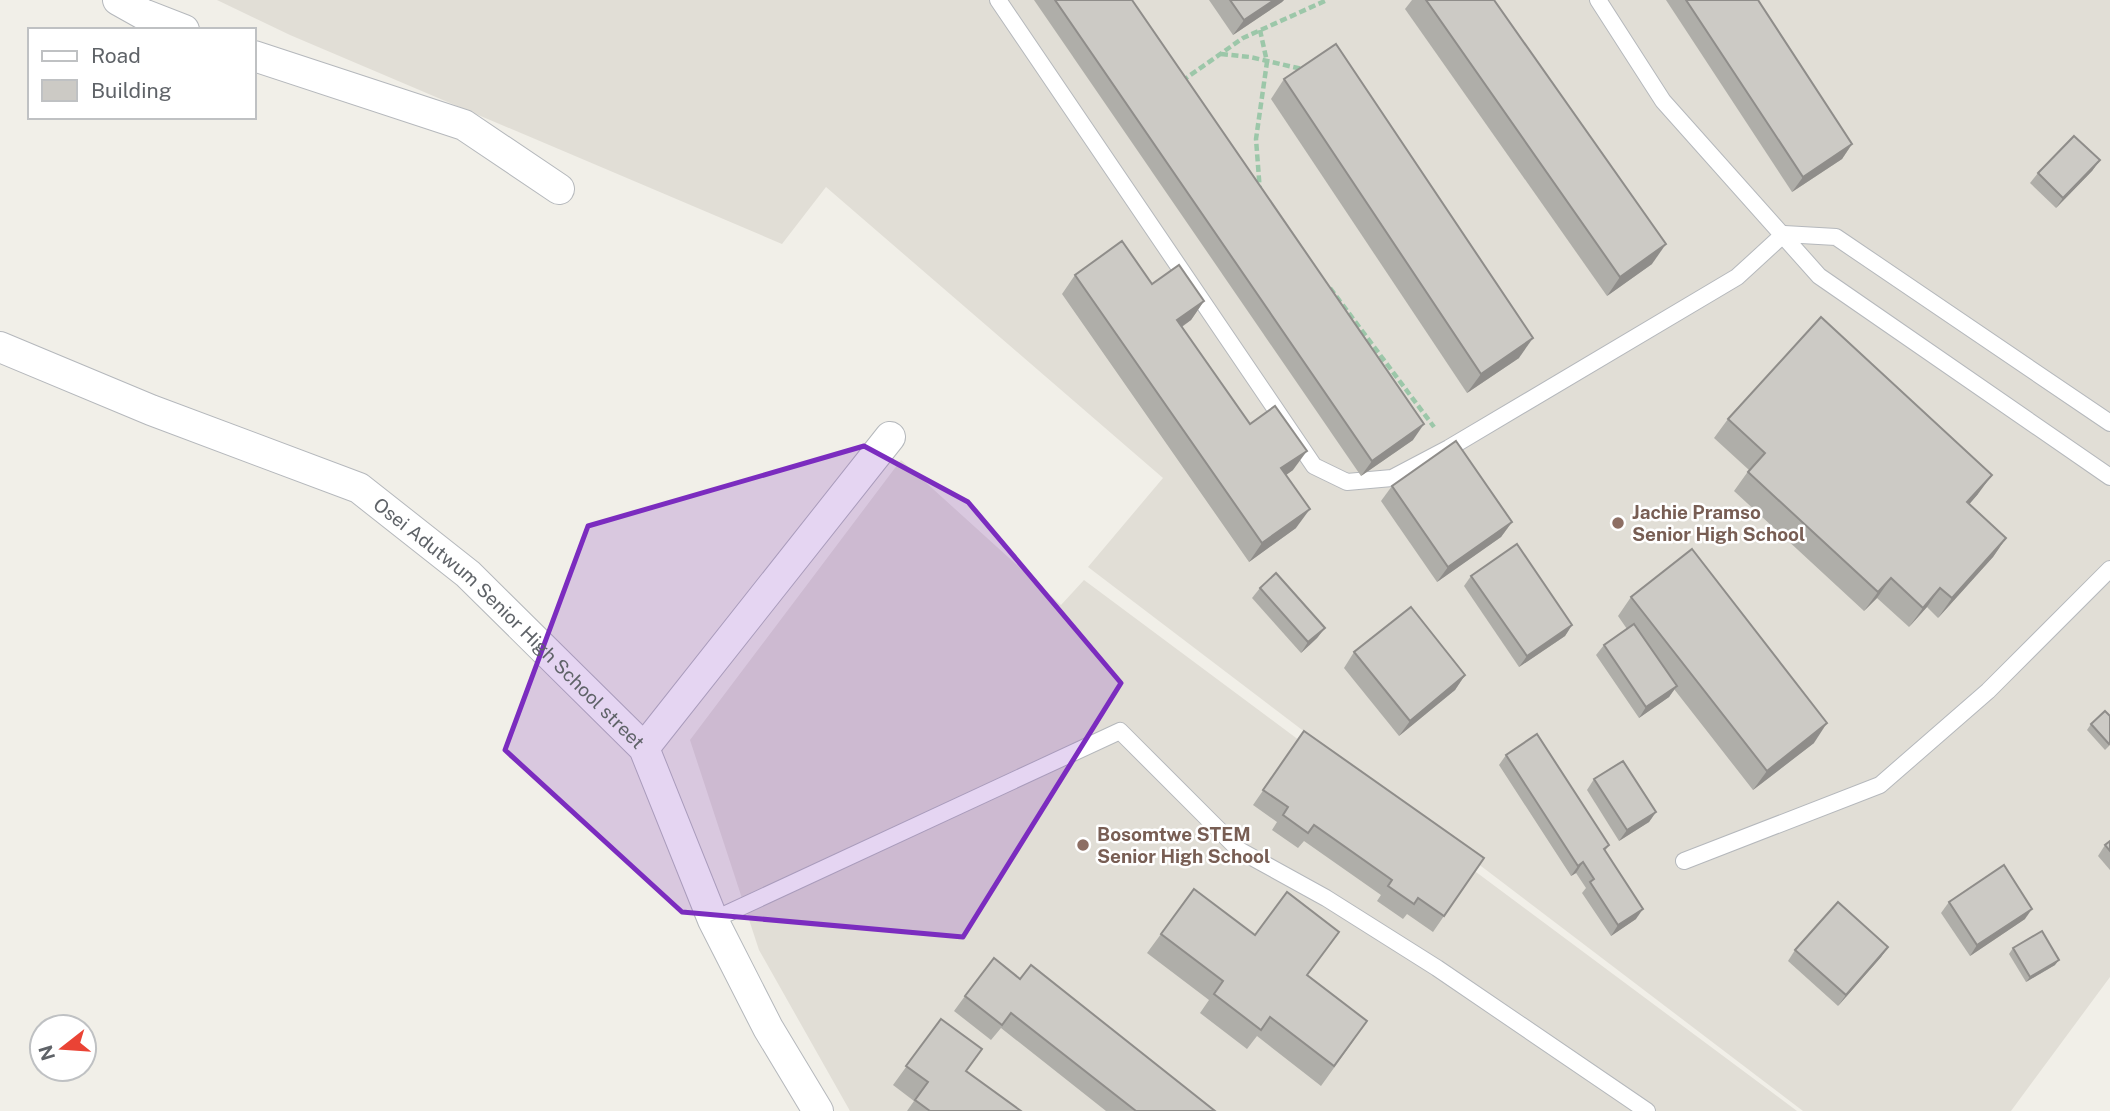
<svg xmlns="http://www.w3.org/2000/svg" width="2110" height="1111" font-family="'Public Sans',sans-serif">
  <style>
    .education { fill: #e1ded6 }
    .lines { fill: none; stroke-linecap: round; stroke-linejoin: round }
    .lane-casing { stroke: #b5b8bc; stroke-width: 18 }
    .street-casing { stroke: #b5b8bc; stroke-width: 32 }
    .path { stroke: #9cc7a9; stroke-width: 4.5; stroke-dasharray: 7 3.5; stroke-linecap: butt }
    .lane { stroke: #fff; stroke-width: 16 }
    .street { stroke: #fff; stroke-width: 30 }
    .wall { fill: #afaea9 }
    .shaded-wall { fill: #8f8d8a }
    .building { fill: #cccac5; stroke: #8f8d8a; stroke-width: 2 }
    .marked { fill: #7b2cbf; fill-opacity: 0.2; stroke: #7b2cbf; stroke-width: 5; stroke-linejoin: round }
    .education-dot { fill: #8d6e63; stroke: #fff; stroke-width: 2.5 }
    .labels { text-anchor: middle; dominant-baseline: central; stroke-width: 5; stroke-linejoin: round; paint-order: stroke }
    .education-label { font-size: 19px; font-weight: bold; fill: #785e54; stroke: #fff; text-anchor: start }
    .street-label { font-size: 19px; fill: #5f6368; stroke: #fff }
  </style>
  <rect width="100%" height="100%" fill="#f1efe8"/>
  <!-- education -->
  <g class="education">
    <path d="M 217,0 L 2110,0 L 2110,977 L 2011,1111 L 1803,1111 L 1088,567 L 1163,478 L 826,187 L 782,244 L 290,35 Z"/>
    <path d="M 901,460 L 1061,605 L 1084,580 L 1797,1111 L 850,1111 L 759,950 L 690,740 Z"/>
  </g>
  <g class="lines">
    <!-- lane casing -->
    <g class="lane-casing">
      <g id="lane">
        <path d="M 998,0 L 1314,466 L 1347,482 L 1392,478 L 1449,448 L 1737,277 L 1784,234 L 1836,237 L 2110,423"/>
        <path d="M 1598,0 L 1663,101 L 1819,276 L 2110,477"/>
        <path d="M 1684,861 L 1880,785 L 1988,691 L 2110,569"/>
        <path d="M 713,920 L 1120,731 L 1239,850 L 1326,898 L 1437,968 L 1647,1111"/>
      </g>
    </g>
    <!-- street casing -->
    <g class="street-casing">
      <g id="street">
        <path d="M 118,0 L 143,14 L 184,30"/>
        <path d="M 254,56 L 464,125 L 559,189"/>
        <path id="s1" d="M 0,347 L 151,410 L 359,488 L 468,574 L 644,748 L 713,920 L 768,1028 L 818,1111"/>
        <path d="M 644,748 L 890,437"/>
      </g>
    </g>
    <!-- path -->
    <g class="path">
      <path d="M 1260,30 L 1267,62 L 1256,139 L 1260,192"/>
      <path d="M 1221,54 L 1250,57 L 1302,69"/>
      <path d="M 1182,81 L 1243,38 L 1327,0"/>
      <path d="M 1330,288 L 1434,427"/>
    </g>
    <!-- lane -->
    <use href="#lane" class="lane"/>
    <!-- street -->
    <use href="#street" class="street"/>
  </g>
  <!-- wall -->
  <g class="wall">
    <path d="M 1034,0 L 1132,0 L 1413,440 L 1361,476 Z"/>
    <path d="M 1209,0 L 1284,0 L 1282,2 L 1233,35 Z"/>
    <path d="M 1412,0 L 1494,0 L 1652,264 L 1607,296 L 1405,9 Z"/>
    <path d="M 1666,0 L 1758,0 L 1852,144 L 1842,159 L 1792,192 Z"/>
    <path d="M 1284,79 L 1519,358 L 1467,393 L 1271,99 Z"/>
    <path d="M 2100,160 L 2092,171 L 2056,208 L 2030,183 L 2038,173 Z"/>
    <path d="M 1075,275 L 1152,284 L 1204,301 L 1191,320 L 1182,327 L 1250,424 L 1293,470 L 1286,475 L 1296,528 L 1249,562 L 1062,294 Z"/>
    <path d="M 1728,419 L 1978,494 L 1969,504 L 2006,538 L 1993,557 L 1938,618 L 1927,607 L 1909,627 L 1877,598 L 1864,611 L 1734,491 L 1749,470 L 1714,438 Z"/>
    <path d="M 1392,486 L 1512,522 L 1501,537 L 1437,582 L 1381,501 Z"/>
    <path d="M 1471,576 L 1572,625 L 1565,636 L 1519,667 L 1464,586 Z"/>
    <path d="M 1260,588 L 1325,628 L 1317,638 L 1301,653 L 1252,598 Z"/>
    <path d="M 1631,597 L 1814,743 L 1753,790 L 1674,689 L 1669,697 L 1639,718 L 1596,655 L 1604,645 L 1627,629 L 1618,616 Z"/>
    <path d="M 1354,652 L 1465,675 L 1455,690 L 1399,736 L 1344,668 Z"/>
    <path d="M 2091,724 L 2110,745 L 2105,750 L 2087,730 Z"/>
    <path d="M 1304,731 L 1484,858 L 1433,932 L 1407,914 L 1403,919 L 1377,901 L 1381,895 L 1304,841 L 1298,848 L 1272,830 L 1277,822 L 1253,805 Z"/>
    <path d="M 1506,755 L 1609,845 L 1605,851 L 1636,919 L 1611,936 L 1582,893 L 1586,888 L 1576,873 L 1571,876 L 1499,765 Z"/>
    <path d="M 1594,779 L 1656,812 L 1649,822 L 1619,841 L 1587,790 Z"/>
    <path d="M 2110,841 L 2110,870 L 2098,856 L 2105,845 Z"/>
    <path d="M 1949,902 L 2025,919 L 1970,956 L 1941,913 Z"/>
    <path d="M 1339,932 L 1307,975 L 1354,1040 L 1321,1086 L 1257,1036 L 1247,1049 L 1200,1013 L 1209,1000 L 1147,953 L 1161,934 L 1255,935 Z"/>
    <path d="M 1888,947 L 1881,957 L 1838,1006 L 1788,961 L 1795,950 Z"/>
    <path d="M 2013,948 L 2055,965 L 2026,982 L 2009,954 Z"/>
    <path d="M 1020,979 L 1215,1111 L 1106,1111 L 1001,1028 L 991,1040 L 954,1011 L 965,996 Z"/>
    <path d="M 941,1019 L 966,1071 L 1021,1111 L 907,1111 L 914,1101 L 893,1085 Z"/>
  </g>
  <!-- shaded-wall -->
  <g class="shaded-wall">
    <path d="M 1274,0 L 1284,0 L 1282,2 L 1233,35 L 1244,20 Z"/>
    <path d="M 1852,144 L 1842,159 L 1792,192 L 1803,177 Z"/>
    <path d="M 2100,160 L 2092,171 L 2056,208 L 2063,198 Z"/>
    <path d="M 1666,244 L 1652,264 L 1607,296 L 1620,277 Z"/>
    <path d="M 1204,301 L 1191,320 L 1164,339 L 1177,320 Z"/>
    <path d="M 1533,338 L 1519,358 L 1467,393 L 1481,374 Z"/>
    <path d="M 1424,424 L 1413,440 L 1361,476 L 1372,461 Z"/>
    <path d="M 1307,451 L 1293,470 L 1268,488 L 1281,468 Z"/>
    <path d="M 1992,475 L 1978,494 L 1954,522 L 1967,502 Z"/>
    <path d="M 1310,509 L 1296,528 L 1249,562 L 1262,543 Z"/>
    <path d="M 1512,522 L 1501,537 L 1437,582 L 1448,567 Z"/>
    <path d="M 2006,538 L 1993,557 L 1938,618 L 1952,598 Z"/>
    <path d="M 1891,578 L 1877,598 L 1864,611 L 1878,592 Z"/>
    <path d="M 1940,588 L 1927,607 L 1909,627 L 1923,608 Z"/>
    <path d="M 1572,625 L 1565,636 L 1519,667 L 1527,656 Z"/>
    <path d="M 1325,628 L 1317,638 L 1301,653 L 1308,642 Z"/>
    <path d="M 1465,675 L 1455,690 L 1399,736 L 1410,721 Z"/>
    <path d="M 1677,686 L 1669,697 L 1639,718 L 1646,707 Z"/>
    <path d="M 1827,723 L 1814,743 L 1753,790 L 1767,771 Z"/>
    <path d="M 1656,812 L 1649,822 L 1619,841 L 1627,830 Z"/>
    <path d="M 1583,862 L 1576,873 L 1571,876 L 1578,866 Z"/>
    <path d="M 1643,909 L 1636,919 L 1611,936 L 1618,925 Z"/>
    <path d="M 2032,909 L 2025,919 L 1970,956 L 1977,945 Z"/>
    <path d="M 1888,947 L 1881,957 L 1838,1006 L 1846,995 Z"/>
    <path d="M 2059,960 L 2055,965 L 2026,982 L 2030,977 Z"/>
  </g>
  <!-- building -->
  <g class="building">
    <path d="M 1055,0 L 1132,0 L 1424,424 L 1372,461 Z"/>
    <path d="M 1230,0 L 1274,0 L 1244,20 Z"/>
    <path d="M 1426,0 L 1494,0 L 1666,244 L 1620,277 Z"/>
    <path d="M 1686,0 L 1758,0 L 1852,144 L 1803,177 Z"/>
    <path d="M 1336,44 L 1533,338 L 1481,374 L 1284,79 Z"/>
    <path d="M 2074,136 L 2100,160 L 2063,198 L 2038,173 Z"/>
    <path d="M 1122,241 L 1152,284 L 1179,265 L 1204,301 L 1177,320 L 1250,424 L 1275,406 L 1307,451 L 1281,468 L 1310,509 L 1262,543 L 1075,275 Z"/>
    <path d="M 1821,317 L 1992,475 L 1967,502 L 2006,538 L 1952,598 L 1940,588 L 1923,608 L 1891,578 L 1878,592 L 1748,472 L 1765,453 L 1728,419 Z"/>
    <path d="M 1456,441 L 1512,522 L 1448,567 L 1392,486 Z"/>
    <path d="M 1517,544 L 1572,625 L 1527,656 L 1471,576 Z"/>
    <path d="M 1692,549 L 1827,723 L 1767,771 L 1631,597 Z"/>
    <path d="M 1276,573 L 1325,628 L 1308,642 L 1260,588 Z"/>
    <path d="M 1411,607 L 1465,675 L 1410,721 L 1354,652 Z"/>
    <path d="M 1634,624 L 1677,686 L 1646,707 L 1604,645 Z"/>
    <path d="M 2105,711 L 2110,716 L 2110,743 L 2109,744 L 2091,724 Z"/>
    <path d="M 1304,731 L 1484,858 L 1444,916 L 1418,898 L 1414,904 L 1388,886 L 1392,880 L 1314,825 L 1308,833 L 1283,815 L 1288,807 L 1263,790 Z"/>
    <path d="M 1537,734 L 1609,845 L 1604,849 L 1643,909 L 1618,925 L 1590,882 L 1594,879 L 1583,862 L 1578,866 L 1506,755 Z"/>
    <path d="M 1623,761 L 1656,812 L 1627,830 L 1594,779 Z"/>
    <path d="M 2110,841 L 2110,851 L 2105,845 Z"/>
    <path d="M 2004,865 L 2032,909 L 1977,945 L 1949,902 Z"/>
    <path d="M 1194,889 L 1255,935 L 1287,892 L 1339,932 L 1307,975 L 1367,1021 L 1334,1066 L 1270,1017 L 1261,1030 L 1214,994 L 1223,981 L 1161,934 Z"/>
    <path d="M 1838,902 L 1888,947 L 1846,995 L 1795,950 Z"/>
    <path d="M 2042,931 L 2059,960 L 2030,977 L 2013,948 Z"/>
    <path d="M 994,958 L 1020,979 L 1031,965 L 1215,1111 L 1136,1111 L 1011,1013 L 1002,1025 L 965,996 Z"/>
    <path d="M 941,1019 L 982,1049 L 966,1071 L 1021,1111 L 930,1111 L 915,1100 L 928,1082 L 906,1066 Z"/>
  </g>
  <!-- marked area -->
  <path class="marked" d="M 864,446 L 968,502 L 1121,683 L 963,937 L 682,912 L 505,750 L 588,526 Z"/>
  <!-- markers -->
  <g class="education-dot">
    <circle cx="1618" cy="523" r="7"/>
    <circle cx="1083" cy="845" r="7"/>
  </g>
  <g class="labels">
    <!-- education labels -->
    <g class="education-label">
      <text x="1632" y="512">Jachie Pramso<tspan x="1632" dy="22">Senior High School</tspan></text>
      <text x="1097" y="834">Bosomtwe STEM<tspan x="1097" dy="22">Senior High School</tspan></text>
    </g>
    <!-- street labels -->
    <g class="street-label">
      <text stroke="none"><textPath href="#s1" startOffset="588">Osei Adutwum Senior High School street</textPath></text>
    </g>
  </g>
  <!-- legend -->
  <rect x="28" y="28" width="228" height="91" fill="#ffffff" stroke="#bfc1c3" stroke-width="2"/>
  <rect x="42" y="51" width="35" height="10" fill="#ffffff" stroke="#bfc1c3" stroke-width="2"/>
  <text x="91" y="63" font-size="21" fill="#5f6368">Road</text>
  <rect x="42" y="80" width="35" height="21" fill="#cccac5" stroke="#bfc1c3" stroke-width="2"/>
  <text x="91" y="98" font-size="21" fill="#5f6368">Building</text>
  <!-- north arrow -->
  <g transform="translate(63 1048) rotate(253)"><circle r="33" fill="#ffffff" stroke="#bfc1c3" stroke-width="2"/>
  <path d="M0-5L12 26L0 18L-12 26Z" fill="#ea4335"/>
  <text y="-10" font-size="19" font-weight="bold" text-anchor="middle" fill="#5f6368">N</text>
  </g>
</svg>
